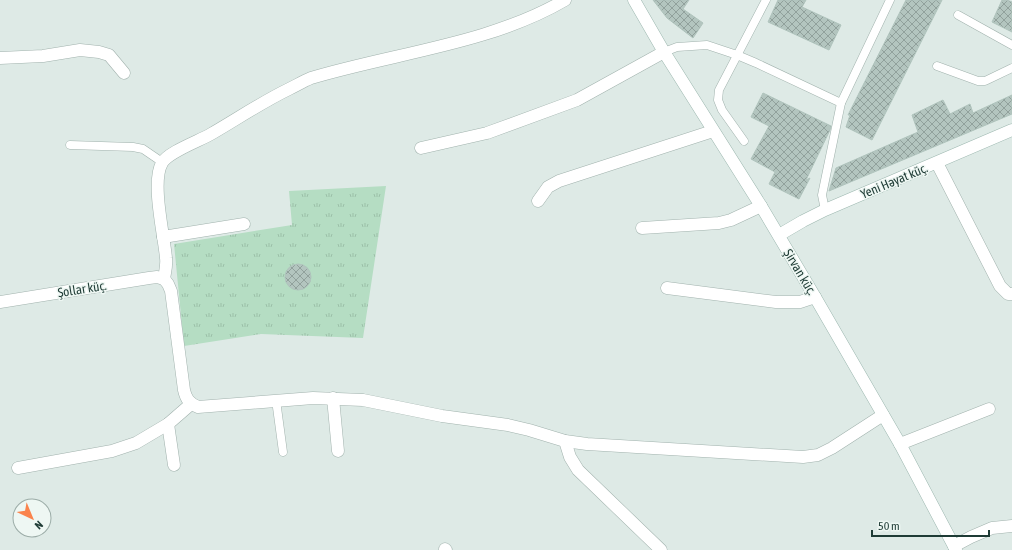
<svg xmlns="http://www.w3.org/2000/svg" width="1012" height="550" font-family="'Asap Condensed',sans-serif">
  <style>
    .park { fill: url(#park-tufts) }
    .building { fill: url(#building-cross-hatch); stroke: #b0c4bd }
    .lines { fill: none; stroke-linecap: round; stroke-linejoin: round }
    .lane-casing { stroke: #a1b2ad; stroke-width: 9 }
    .street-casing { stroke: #a1b2ad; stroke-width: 13 }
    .secondary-casing { stroke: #9cb7af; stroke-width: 13 }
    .lane { stroke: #fff; stroke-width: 8 }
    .street { stroke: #fff; stroke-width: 12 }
    .secondary { stroke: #fff; stroke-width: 12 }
    .labels { text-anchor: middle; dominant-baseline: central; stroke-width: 3; stroke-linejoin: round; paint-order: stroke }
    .street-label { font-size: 13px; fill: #1e3b35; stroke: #eef7f3 }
  </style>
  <defs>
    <pattern id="park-tufts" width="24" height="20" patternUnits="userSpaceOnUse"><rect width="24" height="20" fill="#b5ddc3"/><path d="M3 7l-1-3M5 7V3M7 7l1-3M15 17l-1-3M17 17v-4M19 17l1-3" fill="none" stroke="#9bbfa8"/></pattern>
    <pattern id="building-cross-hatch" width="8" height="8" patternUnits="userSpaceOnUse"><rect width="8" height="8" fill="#b3c5bf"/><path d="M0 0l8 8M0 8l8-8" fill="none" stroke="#91a19c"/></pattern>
  </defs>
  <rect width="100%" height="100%" fill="#deeae6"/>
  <!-- park -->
  <path class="park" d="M 386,186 L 363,338 L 261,334 L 184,346 L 174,244 L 292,225 L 289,191 Z"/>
  <!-- building -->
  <g class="building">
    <path d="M 653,0 L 689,0 L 683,9 L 703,23 L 693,38 L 667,18 Z"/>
    <path d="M 778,0 L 806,0 L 802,7 L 841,25 L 829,50 L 768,22 Z"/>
    <path d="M 906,0 L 942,0 L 872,140 L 846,127 L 850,115 L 848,115 Z"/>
    <path d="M 1002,0 L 1007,0 L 1012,2 L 1012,32 L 992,22 Z"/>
    <path d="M 763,93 L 831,126 L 830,130 L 806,180 L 810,178 L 799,199 L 769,184 L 775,172 L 751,159 L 769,126 L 751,117 Z"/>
    <path d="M 1012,95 L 1012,114 L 829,191 L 836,168 L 918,132 L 912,115 L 943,100 L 950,114 L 970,104 L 973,113 Z"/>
    <circle cx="298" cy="277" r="13"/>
  </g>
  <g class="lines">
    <!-- lane casing -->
    <g class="lane-casing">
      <g id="lane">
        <path d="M 958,15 L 1012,45"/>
        <path d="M 664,52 L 677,47 L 707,45 L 737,55 L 756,63 L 841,103"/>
        <path d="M 937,66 L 978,81 L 985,81 L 1012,68"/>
        <path d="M 744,141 L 722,110 L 718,100 L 719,90 L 766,0"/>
        <path d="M 70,145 L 133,147 L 143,149 L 162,162"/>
        <path d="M 825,210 L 822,195 L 841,103 L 890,0"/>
        <path d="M 276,400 L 283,452"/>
      </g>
    </g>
    <!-- street casing -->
    <g class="street-casing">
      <g id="street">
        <path d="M 0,58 L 43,56 L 80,50 L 99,52 L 109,55 L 124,73"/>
        <path d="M 421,148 L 487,133 L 577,100 L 664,52"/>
        <path d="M 937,163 L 1000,286 L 1008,294 L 1012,294"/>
        <path d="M 538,201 L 548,187 L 559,181 L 713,131"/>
        <path d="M 642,228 L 719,223 L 731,220 L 761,206"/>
        <path d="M 163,237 L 244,224"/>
        <path d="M 164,279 L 168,284 L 171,291 L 184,390 C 186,399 189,403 198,407 L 313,398 L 363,400 L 442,416 L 508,425 L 529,430 L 565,441 L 587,444 L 803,457 L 818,455 L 832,448 L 883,415"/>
        <path d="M 164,279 C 165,272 167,265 166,258 C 164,235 151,182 162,163 C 168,152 199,141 211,134 C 237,119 262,102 289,89 C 297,85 304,81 311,78 C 394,53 490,44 565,0"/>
        <path d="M 667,288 L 776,302 L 800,302 L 815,297"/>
        <path d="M 0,302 L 149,278 L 157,277 L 164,279"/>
        <path d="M 333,398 L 338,451"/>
        <path d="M 168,424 L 174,465"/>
        <path d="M 565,441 L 570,457 L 578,470 L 661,550"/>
        <path d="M 900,444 L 989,409"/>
        <path d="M 18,468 L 112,451 L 136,443 L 168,424 L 191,404"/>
        <path d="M 954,546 L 971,537 L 992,528 L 1012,526"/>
        <path d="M 445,549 L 446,550"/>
      </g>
    </g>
    <!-- secondary casing -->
    <g class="secondary-casing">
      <g id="secondary">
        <path d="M 634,0 L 664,52 L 761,206 L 815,297 L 900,444 L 956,550"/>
        <path d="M 779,235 L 803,221 L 825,210 L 1012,130"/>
      </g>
    </g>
    <!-- lane -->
    <use href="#lane" class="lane"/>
    <!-- street -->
    <use href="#street" class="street"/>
    <!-- secondary -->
    <use href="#secondary" class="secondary"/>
  </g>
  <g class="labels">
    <!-- street labels -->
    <g class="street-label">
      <text transform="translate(894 181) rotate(-23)">Yeni Həyat küç.</text>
      <text transform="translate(800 272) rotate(59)">Şirvan küç.</text>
      <text transform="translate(82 289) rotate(-9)">Şollar küç.</text>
    </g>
  </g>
  <!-- north arrow -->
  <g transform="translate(32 518) rotate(136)"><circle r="19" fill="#eef7f3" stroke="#9baca7"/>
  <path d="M0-3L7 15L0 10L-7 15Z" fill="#fa834c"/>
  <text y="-6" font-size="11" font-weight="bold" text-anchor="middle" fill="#1e3b35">N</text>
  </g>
  <!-- scale -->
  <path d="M872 530v6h117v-6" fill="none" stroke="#1e3b35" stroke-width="2"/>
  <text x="878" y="530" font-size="12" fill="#1e3b35" stroke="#eef7f3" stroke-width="3" paint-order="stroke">50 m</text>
</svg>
